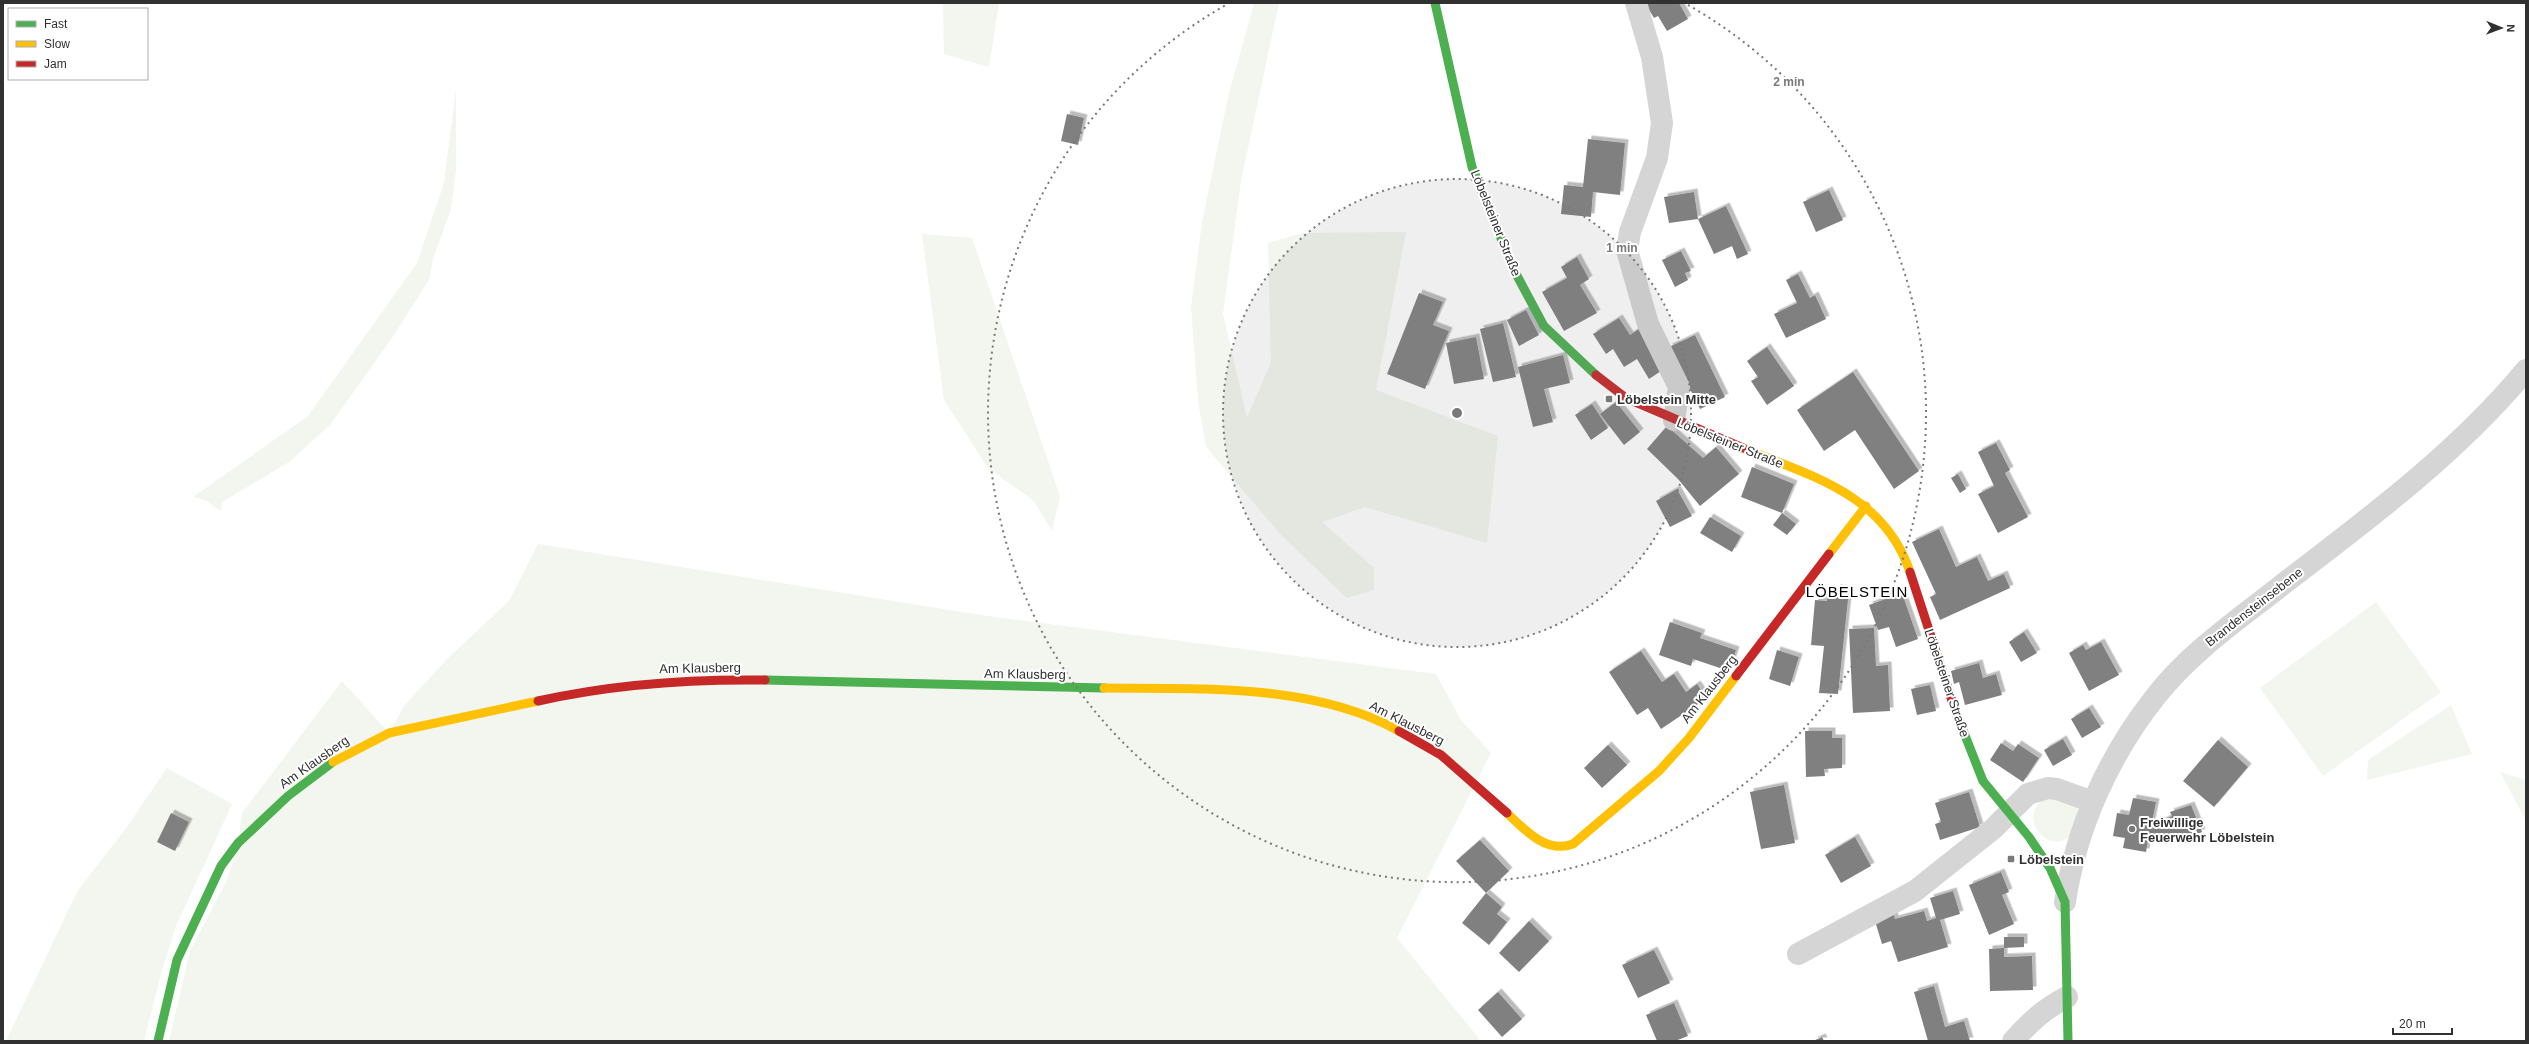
<svg xmlns="http://www.w3.org/2000/svg" width="2529" height="1044" font-family="Helvetica,sans-serif">
  <style>
    .green { fill: #f2f6ee }
    .building { fill: #808080; filter: url(#shadow) }
    .lines { fill: none; stroke-linecap: round; stroke-linejoin: round }
    .street { stroke: #d5d5d5; stroke-width: 22 }
    .fast { stroke: #4caf50; stroke-width: 9 }
    .slow { stroke: #ffc107; stroke-width: 9 }
    .jam { stroke: #c62828; stroke-width: 9 }
    .ring { fill: none; stroke: #797979; stroke-width: 2; stroke-dasharray: 2 4 }
    .poi-dot { fill: #797979; stroke: #fff; stroke-width: 1.5 }
    .labels { text-anchor: middle; dominant-baseline: central; stroke-width: 4; stroke-linejoin: round; paint-order: stroke }
    .street-label { font-size: 13px; fill: #313131; stroke: #fff }
    .poi-label { font-size: 13px; font-weight: bold; fill: #313131; stroke: #fff; text-anchor: start }
    .quarter-label { font-size: 15px; letter-spacing: 1px; fill: #000; stroke: #fff }
    .centre { fill: #797979; stroke: #fff; stroke-width: 2 }
    .ring-label { font-size: 12px; text-anchor: middle; font-weight: bold; fill: #797979; stroke: #fff; stroke-width: 4; stroke-linejoin: round; paint-order: stroke }
  </style>
  <defs>
    <filter id="shadow"><feDropShadow dx="3.5" dy="-3.5" stdDeviation="0" flood-color="#0004"/></filter>
  </defs>
  <rect width="100%" height="100%" fill="#fff"/>
  <!-- green -->
  <g class="green">
    <path d="M 943,3 L 999,3 L 989,67 L 944,54 Z"/>
    <path d="M 1254,3 L 1279,3 L 1241,181 L 1223,314 L 1247,418 L 1271,362 L 1268,243 L 1302,233 L 1406,232 L 1376,390 L 1498,436 L 1487,543 L 1365,507 L 1322,522 L 1374,568 L 1374,590 L 1347,598 L 1282,536 L 1206,447 L 1198,401 L 1191,307 L 1202,222 L 1228,97 Z"/>
    <path d="M 456,89 L 456,170 L 451,209 L 433,259 L 429,280 L 392,338 L 330,425 L 289,462 L 222,502 L 221,511 L 205,500 L 193,497 L 308,416 L 417,263 L 444,183 Z"/>
    <path d="M 922,234 L 972,238 L 1060,496 L 1052,531 L 1034,501 L 988,468 L 944,400 Z"/>
    <path d="M 538,544 L 987,616 L 1436,674 L 1461,720 L 1491,753 L 1397,938 L 1481,1041 L 169,1041 L 190,951 L 228,878 L 238,843 L 242,813 L 342,681 L 389,733 L 404,706 L 447,659 L 509,601 Z"/>
    <path d="M 2376,602 L 2441,692 L 2323,776 L 2260,688 Z"/>
    <path d="M 2451,705 L 2472,754 L 2367,780 L 2368,760 Z"/>
    <path d="M 167,768 L 232,804 L 176,926 L 162,970 L 144,1041 L 6,1041 L 78,890 L 127,827 Z"/>
    <path d="M 2500,772 L 2526,780 L 2526,821 Z"/>
    <path d="M 2049,796 L 2075,804 C 2080,813 2080,817 2076,826 C 2058,867 2008,817 2049,796 Z"/>
  </g>
  <!-- building -->
  <g class="building">
    <path d="M 1645,3 L 1679,3 L 1688,19 L 1667,31 L 1658,16 L 1654,18 Z"/>
    <path d="M 1067,114 L 1084,118 L 1078,145 L 1061,141 Z"/>
    <path d="M 1588,139 L 1625,143 L 1620,195 L 1593,192 L 1591,217 L 1561,214 L 1564,185 L 1583,187 Z"/>
    <path d="M 1829,190 L 1843,220 L 1816,232 L 1803,202 Z"/>
    <path d="M 1694,192 L 1698,219 L 1669,223 L 1664,197 Z"/>
    <path d="M 1726,206 L 1748,254 L 1737,259 L 1732,246 L 1714,254 L 1698,219 Z"/>
    <path d="M 1681,251 L 1691,271 L 1685,273 L 1688,280 L 1675,287 L 1662,260 Z"/>
    <path d="M 1577,257 L 1589,279 L 1580,285 L 1597,313 L 1564,331 L 1542,292 L 1567,278 L 1561,267 Z"/>
    <path d="M 1798,274 L 1810,298 L 1815,295 L 1826,319 L 1786,338 L 1774,314 L 1797,303 L 1786,280 Z"/>
    <path d="M 1419,293 L 1443,302 L 1433,325 L 1449,331 L 1425,389 L 1387,374 Z"/>
    <path d="M 1526,310 L 1539,335 L 1519,346 L 1507,320 Z"/>
    <path d="M 1619,318 L 1630,335 L 1642,327 L 1667,367 L 1649,379 L 1637,359 L 1624,367 L 1613,349 L 1606,354 L 1593,334 Z"/>
    <path d="M 1503,323 L 1516,377 L 1493,382 L 1480,329 Z"/>
    <path d="M 1695,335 L 1725,397 L 1700,409 L 1669,347 Z"/>
    <path d="M 1476,337 L 1484,379 L 1454,384 L 1446,343 Z"/>
    <path d="M 1767,347 L 1794,386 L 1767,405 L 1751,381 L 1758,377 L 1747,361 Z"/>
    <path d="M 1563,355 L 1570,383 L 1544,389 L 1553,422 L 1533,427 L 1518,367 Z"/>
    <path d="M 1853,372 L 1919,471 L 1894,489 L 1855,430 L 1824,451 L 1797,410 Z"/>
    <path d="M 1616,402 L 1640,432 L 1624,445 L 1600,414 Z"/>
    <path d="M 1592,404 L 1608,428 L 1591,440 L 1575,415 Z"/>
    <path d="M 1667,426 L 1703,458 L 1716,447 L 1739,474 L 1700,506 L 1678,479 L 1647,449 Z"/>
    <path d="M 1996,443 L 2010,470 L 2005,473 L 2028,517 L 1998,533 L 1978,494 L 1994,486 L 1978,452 Z"/>
    <path d="M 1752,467 L 1794,484 L 1782,513 L 1741,497 Z"/>
    <path d="M 1958,474 L 1966,489 L 1960,493 L 1951,478 Z"/>
    <path d="M 1677,489 L 1692,516 L 1670,527 L 1656,501 Z"/>
    <path d="M 1782,513 L 1796,524 L 1787,535 L 1773,525 Z"/>
    <path d="M 1710,517 L 1741,536 L 1732,552 L 1700,533 Z"/>
    <path d="M 1939,529 L 1956,567 L 1977,557 L 1988,581 L 2004,574 L 2010,588 L 1940,620 L 1930,597 L 1936,594 L 1912,542 Z"/>
    <path d="M 1837,588 L 1849,590 L 1838,694 L 1819,693 L 1824,646 L 1811,645 L 1815,600 L 1827,601 L 1827,598 L 1836,599 Z"/>
    <path d="M 1902,593 L 1918,639 L 1896,647 L 1889,627 L 1878,630 L 1869,605 Z"/>
    <path d="M 1670,622 L 1702,633 L 1700,638 L 1736,650 L 1729,671 L 1693,659 L 1691,666 L 1659,655 Z"/>
    <path d="M 1874,628 L 1876,666 L 1888,665 L 1890,711 L 1853,713 L 1849,629 Z"/>
    <path d="M 2024,632 L 2037,653 L 2021,662 L 2009,642 Z"/>
    <path d="M 2101,642 L 2119,675 L 2089,691 L 2069,653 L 2083,645 L 2086,650 Z"/>
    <path d="M 1777,650 L 1799,657 L 1790,686 L 1769,679 Z"/>
    <path d="M 1641,651 L 1662,682 L 1674,674 L 1686,692 L 1697,684 L 1707,698 L 1661,729 L 1648,708 L 1637,715 L 1609,672 Z"/>
    <path d="M 1979,663 L 1983,678 L 1996,674 L 2002,695 L 1965,705 L 1959,682 L 1954,684 L 1951,671 Z"/>
    <path d="M 1930,685 L 1936,711 L 1917,715 L 1911,689 Z"/>
    <path d="M 2089,708 L 2101,727 L 2082,738 L 2071,719 Z"/>
    <path d="M 1805,731 L 1832,731 L 1832,738 L 1842,738 L 1842,768 L 1824,769 L 1825,776 L 1806,777 Z"/>
    <path d="M 2063,739 L 2072,755 L 2053,766 L 2044,750 Z"/>
    <path d="M 2218,740 L 2248,767 L 2214,807 L 2183,781 Z"/>
    <path d="M 2001,743 L 2013,751 L 2018,744 L 2039,758 L 2023,782 L 1990,760 Z"/>
    <path d="M 1608,745 L 1627,765 L 1602,788 L 1584,768 Z"/>
    <path d="M 1784,785 L 1795,843 L 1761,849 L 1750,792 Z"/>
    <path d="M 1969,792 L 1980,827 L 1940,840 L 1935,824 L 1941,822 L 1935,803 Z"/>
    <path d="M 2133,798 L 2156,802 L 2152,822 L 2158,823 L 2172,816 L 2170,812 L 2191,805 L 2202,832 L 2180,842 L 2178,836 L 2160,842 L 2148,840 L 2146,852 L 2123,848 L 2125,838 L 2113,836 L 2117,813 L 2129,815 Z"/>
    <path d="M 171,813 L 189,822 L 175,851 L 157,842 Z"/>
    <path d="M 1855,837 L 1871,866 L 1841,883 L 1825,855 Z"/>
    <path d="M 1480,840 L 1509,871 L 1486,893 L 1456,861 Z"/>
    <path d="M 2001,872 L 2009,892 L 2002,895 L 2014,924 L 1989,935 L 1969,885 Z"/>
    <path d="M 1953,891 L 1960,914 L 1940,920 L 1948,947 L 1898,962 L 1891,941 L 1882,944 L 1875,921 L 1894,915 L 1895,919 L 1924,911 L 1927,921 L 1936,918 L 1930,898 Z"/>
    <path d="M 1486,893 L 1502,907 L 1497,914 L 1507,922 L 1489,945 L 1462,923 Z"/>
    <path d="M 1529,921 L 1549,941 L 1519,972 L 1499,953 Z"/>
    <path d="M 2004,937 L 2024,937 L 2024,947 L 2004,948 L 2004,957 L 2032,956 L 2033,990 L 1990,991 L 1989,949 L 2004,948 Z"/>
    <path d="M 1654,950 L 1670,983 L 1638,998 L 1622,965 Z"/>
    <path d="M 1934,986 L 1945,1027 L 1964,1021 L 1970,1041 L 1928,1041 L 1914,992 Z"/>
    <path d="M 1498,992 L 1522,1019 L 1502,1037 L 1478,1010 Z"/>
    <path d="M 1674,1003 L 1688,1036 L 1675,1041 L 1657,1041 L 1646,1015 Z"/>
    <path d="M 1822,1037 L 1824,1041 L 1813,1041 Z"/>
  </g>
  <g class="lines">
    <!-- street -->
    <g class="street">
      <path d="M 1636,3 L 1652,57 L 1662,123 L 1657,158 L 1630,232 L 1627,250 L 1648,324 L 1679,387 L 1674,420"/>
      <path d="M 2065,902 C 2076,828 2109,755 2156,696 C 2192,650 2242,617 2287,581 C 2371,517 2458,452 2526,370"/>
      <path d="M 1798,954 L 1915,891 L 1993,829 L 2028,794 L 2048,788 L 2057,789 L 2093,802"/>
      <path d="M 2013,1041 C 2030,1022 2044,1009 2067,997"/>
    </g>
    <!-- fast -->
    <g class="fast">
      <path d="M 1435,3 L 1472,167 L 1514,270 L 1544,326 L 1596,375"/>
      <path d="M 765,680 L 1104,688"/>
      <path d="M 1955,710 L 1983,781 L 2029,837 L 2050,868 L 2065,902 L 2068,1041"/>
      <path d="M 158,1041 L 177,960 L 221,866 L 238,843 L 288,796 L 333,762"/>
    </g>
    <!-- slow -->
    <g class="slow">
      <path d="M 1743,448 C 1811,476 1884,494 1910,572"/>
      <path d="M 1829,554 L 1866,506"/>
      <path d="M 1104,688 C 1198,689 1314,683 1399,731"/>
      <path d="M 333,762 L 389,733 L 538,701"/>
      <path d="M 1507,813 C 1525,830 1546,854 1573,844 L 1659,771 L 1689,738 L 1736,676"/>
    </g>
    <!-- jam -->
    <g class="jam">
      <path d="M 1596,375 L 1626,398 L 1743,448"/>
      <path d="M 1910,572 L 1955,710"/>
      <path d="M 1736,676 L 1829,554"/>
      <path d="M 538,701 C 613,684 688,679 765,680"/>
      <path d="M 1399,731 L 1441,755 L 1507,813"/>
    </g>
  </g>
  <!-- distance rings -->
  <circle cx="1457" cy="413" r="234" fill="#797979" fill-opacity=".12"/>
  <g class="ring">
    <circle cx="1457" cy="413" r="234"/>
    <path d="M1688 5A469 469 0 1 1 1226 5"/>
  </g>
  <!-- markers -->
  <g class="poi-dot">
    <rect x="1605" y="395" width="8" height="8" rx="2"/>
    <circle cx="2132" cy="829" r="4"/>
    <rect x="2007" y="855" width="8" height="8" rx="2"/>
  </g>
  <g class="labels">
    <!-- street labels -->
    <g class="street-label">
      <text transform="translate(1496 223) rotate(68)">Löbelsteiner Straße</text>
      <text transform="translate(1730 443) rotate(22)">Löbelsteiner Straße</text>
      <text transform="translate(2254 607) rotate(-38)">Brandensteinsebene</text>
      <text transform="translate(700 668) rotate(-1)">Am Klausberg</text>
      <text transform="translate(1025 674) rotate(1)">Am Klausberg</text>
      <text transform="translate(1947 683) rotate(71)">Löbelsteiner Straße</text>
      <text transform="translate(1709 689) rotate(-52)">Am Klausberg</text>
      <text transform="translate(1407 723) rotate(27)">Am Klausberg</text>
      <text transform="translate(314 762) rotate(-35)">Am Klausberg</text>
    </g>
    <!-- poi labels -->
    <g class="poi-label">
      <text x="1617" y="399">Löbelstein Mitte</text>
      <text x="2140" y="822">Freiwillige<tspan x="2140" dy="15">Feuerwehr Löbelstein</tspan></text>
      <text x="2019" y="859">Löbelstein</text>
    </g>
    <!-- quarter labels -->
    <g class="quarter-label">
      <text x="1857" y="591">LÖBELSTEIN</text>
    </g>
  </g>
  <circle cx="1457" cy="413" r="6" class="centre"/>
  <g class="ring-label">
    <text x="1789" y="86">2 min</text>
    <text x="1622" y="252">1 min</text>
  </g>
  <!-- border -->
  <rect width="2529" height="1044" fill="none" stroke="#313131" stroke-width="8"/>
  <!-- legend -->
  <rect x="8" y="8" width="140" height="72" fill="#ffffff" stroke="#adadad"/>
  <rect x="16" y="21" width="20" height="6" fill="#4caf50" stroke="#adadad"/>
  <text x="44" y="28" font-size="12" fill="#313131">Fast</text>
  <rect x="16" y="41" width="20" height="6" fill="#ffc107" stroke="#adadad"/>
  <text x="44" y="48" font-size="12" fill="#313131">Slow</text>
  <rect x="16" y="61" width="20" height="6" fill="#c62828" stroke="#adadad"/>
  <text x="44" y="68" font-size="12" fill="#313131">Jam</text>
  <!-- north arrow -->
  <g transform="translate(2501 28) rotate(91)" stroke="#ffffff" stroke-width="3" paint-order="stroke">
  <path d="M0-3L7 15L0 10L-7 15Z" fill="#313131"/>
  <text y="-6" font-size="11" font-weight="bold" text-anchor="middle" fill="#313131">N</text>
  </g>
  <!-- scale -->
  <path d="M2393 1028v6h59v-6" fill="none" stroke="#313131" stroke-width="2"/>
  <text x="2399" y="1028" font-size="12" fill="#313131" stroke="#ffffff" stroke-width="3" paint-order="stroke">20 m</text>
</svg>
